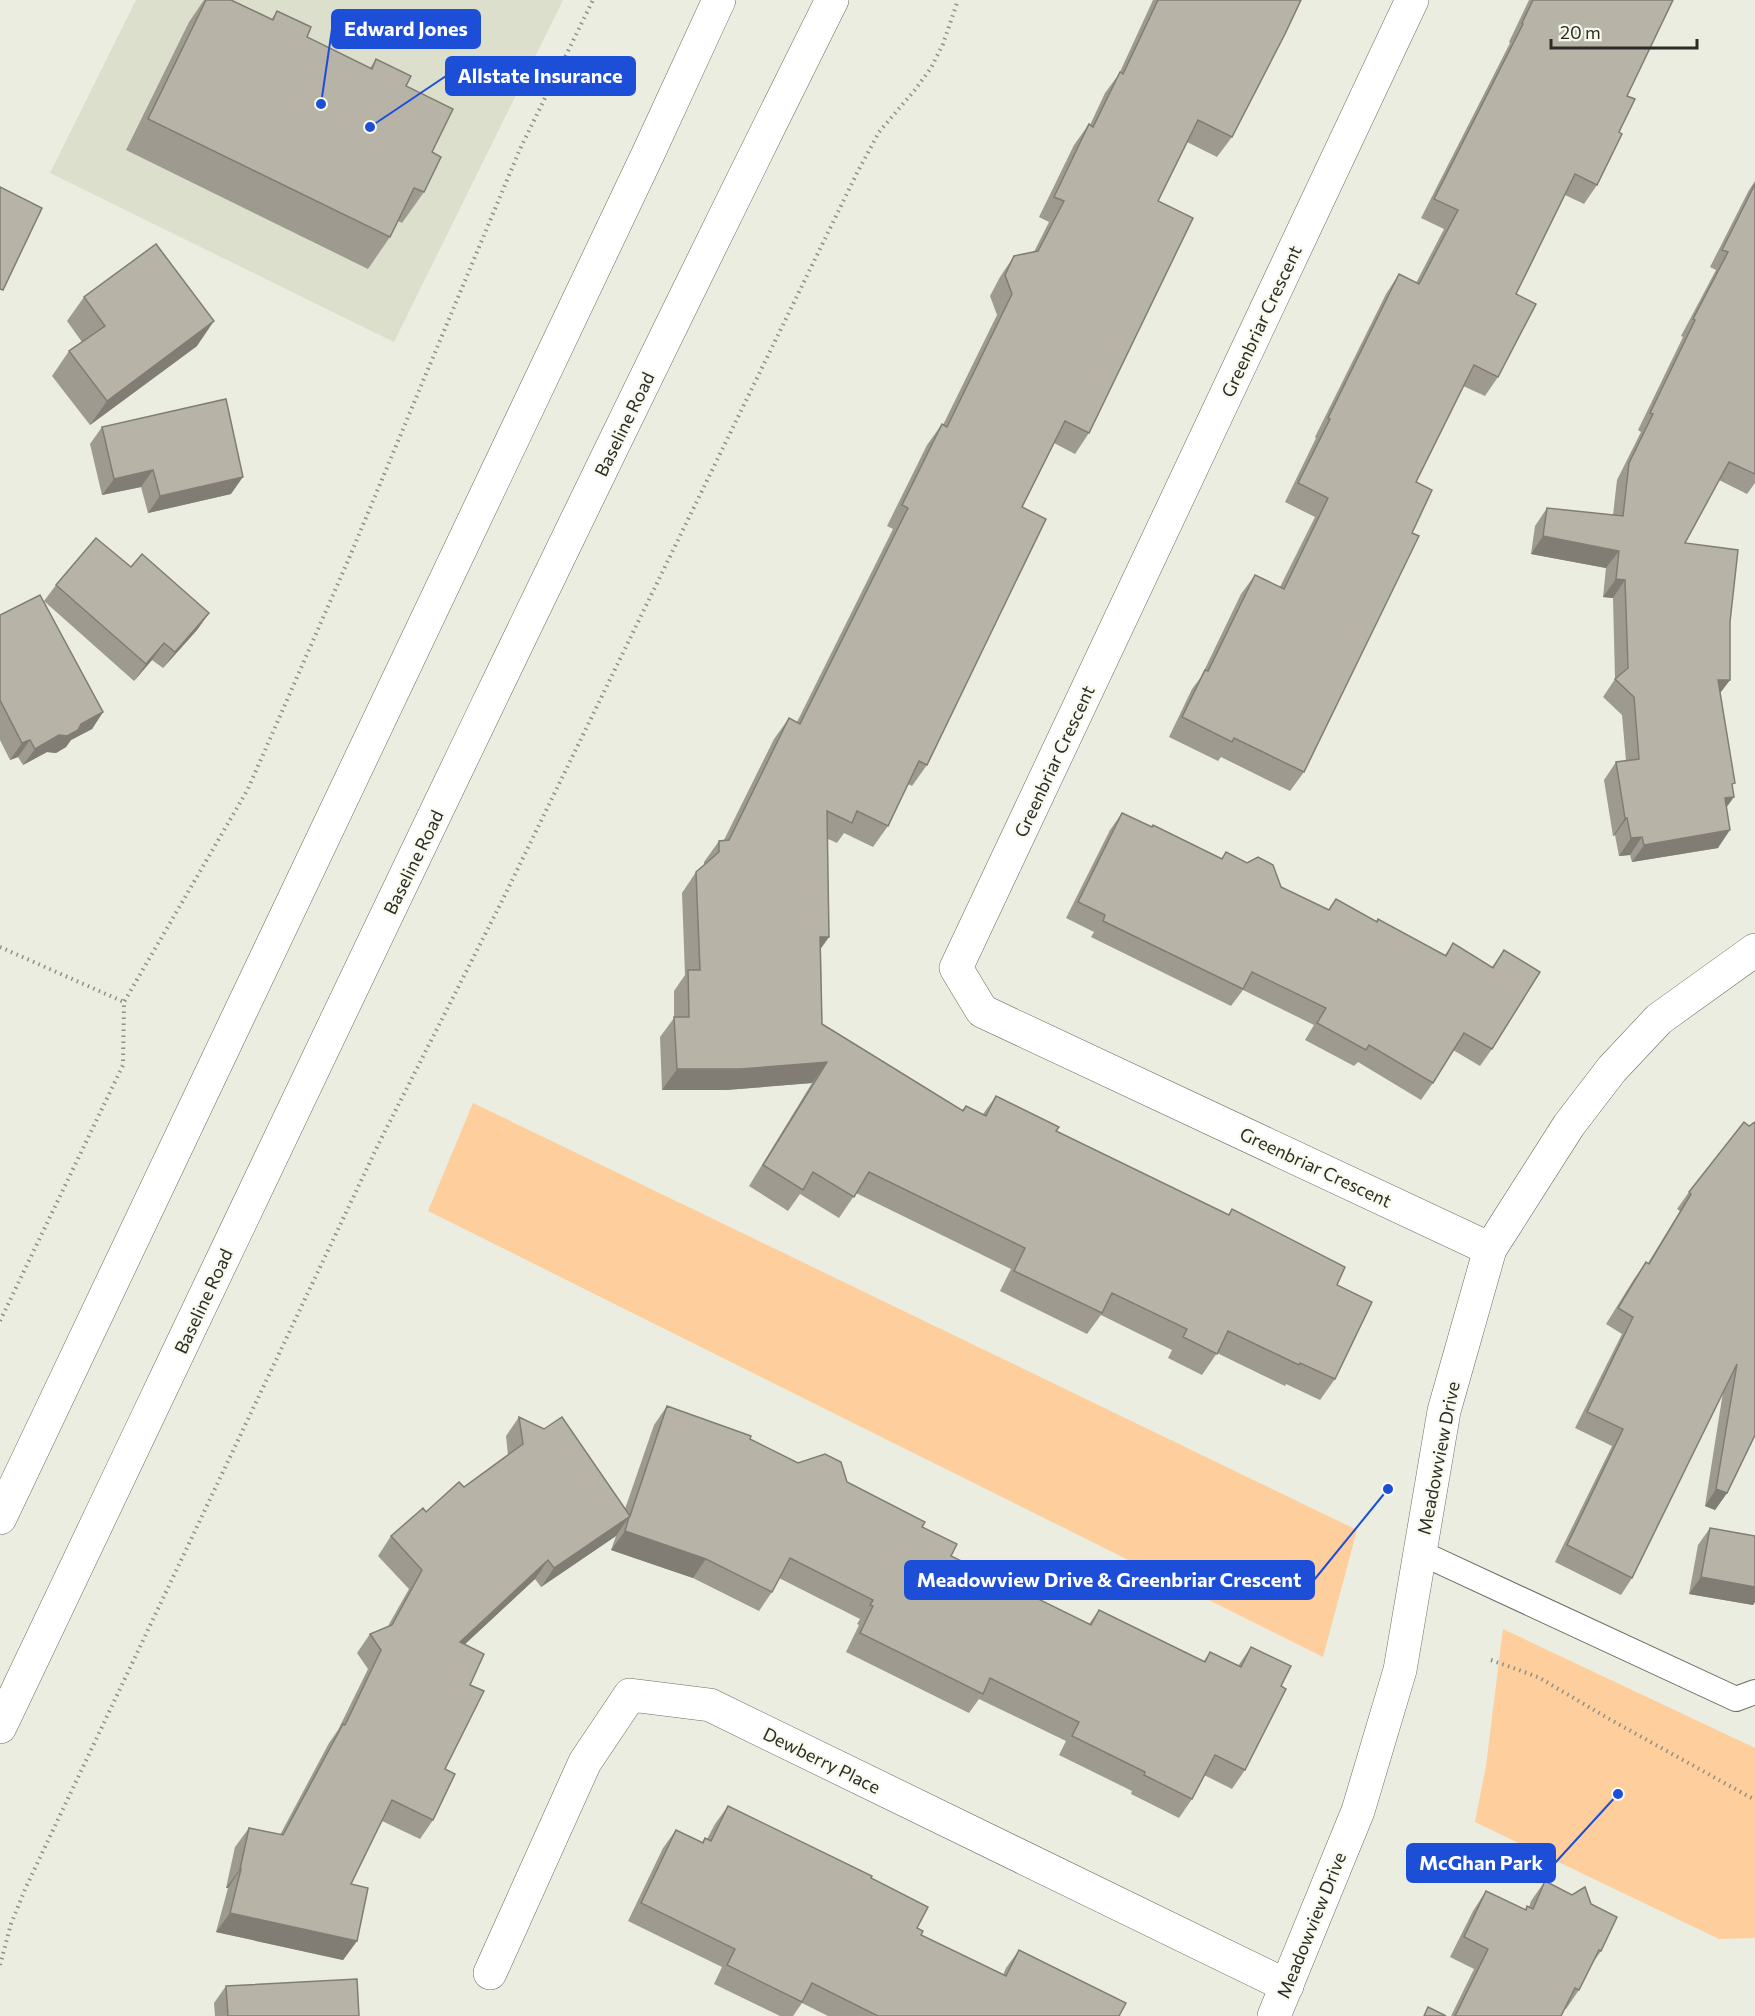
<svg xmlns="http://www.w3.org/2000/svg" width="1755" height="2016" font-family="Commissioner,sans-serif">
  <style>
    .built { fill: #dcdfcb }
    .green { fill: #fece9c }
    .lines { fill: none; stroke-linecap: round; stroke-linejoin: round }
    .lane-casing { stroke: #6b6d61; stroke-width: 26 }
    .street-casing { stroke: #6b6d61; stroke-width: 34 }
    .secondary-casing { stroke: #6b6d61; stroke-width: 34 }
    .path { stroke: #8f9187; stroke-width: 4; stroke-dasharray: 1.5 4.5; stroke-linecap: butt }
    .lane { stroke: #fff; stroke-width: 24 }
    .street { stroke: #fff; stroke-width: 33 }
    .secondary { stroke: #fff; stroke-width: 33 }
    .wall { fill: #9e9a90 }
    .shaded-wall { fill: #817d75 }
    .building { fill: #b8b3a7; stroke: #817d75; stroke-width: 1.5 }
    .labels { text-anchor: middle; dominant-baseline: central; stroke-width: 4.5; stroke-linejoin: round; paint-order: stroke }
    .street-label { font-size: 18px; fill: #2b2c27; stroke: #f8faed }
    .leader { fill: none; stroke: #1d4ed8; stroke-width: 2 }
    .callout-dot { fill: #1d4ed8; stroke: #f8faed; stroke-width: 2 }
    .callout { fill: #1d4ed8; stroke: #1d4ed8; stroke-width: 2 }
    .callout-label { font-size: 20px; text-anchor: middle; font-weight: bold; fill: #fff }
  </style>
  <rect width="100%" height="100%" fill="#eaeddf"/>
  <!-- built -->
  <path class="built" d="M 136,0 L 563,0 L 394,342 L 50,173 Z"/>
  <!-- green -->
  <g class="green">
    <path d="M 473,1103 L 1357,1530 L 1323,1657 L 428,1211 Z"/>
    <path d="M 1503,1629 L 1755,1748 L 1755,1938 L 1719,1939 L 1475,1822 L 1486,1766 Z"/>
  </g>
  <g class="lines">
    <!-- lane casing -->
    <g class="lane-casing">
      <path id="lane" d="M 1419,1552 L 1736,1699 L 1755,1692"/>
    </g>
    <!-- street casing -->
    <g class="street-casing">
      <g id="street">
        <path d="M 1412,0 L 956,968 L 982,1011 L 1490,1249"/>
        <path d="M 490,1973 L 585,1762 L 630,1695 L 710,1705 L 1287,1986"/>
      </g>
    </g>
    <!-- secondary casing -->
    <g class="secondary-casing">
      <g id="secondary">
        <path d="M 0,1518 L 648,154 L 719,0"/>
        <path d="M 0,1727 C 275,1150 547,572 832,0"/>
        <path d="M 1274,2016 L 1358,1811 L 1400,1670 L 1444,1411 L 1490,1249 L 1569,1125 L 1612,1069 L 1659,1019 L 1755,950"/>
      </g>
    </g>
    <!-- path -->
    <g class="path">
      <path d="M 0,947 L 124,1002"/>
      <path d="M 0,1321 L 123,1065 L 124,1002 L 248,789 L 350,556 L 520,149 L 593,0"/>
      <path d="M 1491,1660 L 1538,1677 L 1611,1720 L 1755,1800"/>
      <path d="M 0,1965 L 11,1924 L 26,1887 L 379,1143 L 500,905 L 857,173 L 879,132 L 914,91 L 931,68 L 943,44 L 958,0"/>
    </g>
    <!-- lane -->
    <use href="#lane" class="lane"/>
    <!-- street -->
    <use href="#street" class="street"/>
    <!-- secondary -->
    <use href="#secondary" class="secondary"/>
  </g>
  <!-- wall -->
  <g class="wall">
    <path d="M 204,0 L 231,0 L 271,20 L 277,11 L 307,37 L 370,68 L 376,59 L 406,86 L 432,152 L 424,192 L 402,223 L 398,221 L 390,237 L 368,269 L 126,150 L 189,22 Z"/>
    <path d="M 1153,0 L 1301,0 L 1232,137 L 1217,157 L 1187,142 L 1158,201 L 1089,433 L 1075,454 L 1054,443 L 1022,507 L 927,765 L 912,786 L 908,784 L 888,826 L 873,847 L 844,833 L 837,843 L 828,839 L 821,949 L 822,1024 L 962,1110 L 966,1106 L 983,1114 L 996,1096 L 1056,1131 L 1228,1215 L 1232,1209 L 1337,1285 L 1335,1379 L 1320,1400 L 1286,1384 L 1285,1386 L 1217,1353 L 1202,1375 L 1168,1358 L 1172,1350 L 1101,1315 L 1087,1334 L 1000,1291 L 1011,1269 L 856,1193 L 839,1218 L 800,1194 L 788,1211 L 749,1186 L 812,1083 L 726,1090 L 662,1090 L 660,1037 L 674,1018 L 674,991 L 685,975 L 682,893 L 696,872 L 704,865 L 704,862 L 719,841 L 724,840 L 774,739 L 789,718 L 797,722 L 893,529 L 887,526 L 927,445 L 942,424 L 943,425 L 997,315 L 990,296 L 1000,277 L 1014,256 L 1034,252 L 1049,222 L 1039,217 L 1074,145 L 1089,124 L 1090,125 L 1105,93 L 1119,74 Z"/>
    <path d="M 1529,0 L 1673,0 L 1627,96 L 1619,132 L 1597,185 L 1584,204 L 1565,195 L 1516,294 L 1498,377 L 1485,396 L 1463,386 L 1416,482 L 1304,772 L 1290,791 L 1221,757 L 1218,761 L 1169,737 L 1192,689 L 1201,677 L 1241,594 L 1255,575 L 1280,587 L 1315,517 L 1285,502 L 1316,438 L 1315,437 L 1386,294 L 1399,274 L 1416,283 L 1444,229 L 1421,218 L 1510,43 L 1509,42 Z"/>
    <path d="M 1755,181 L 1755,483 L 1747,494 L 1719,480 L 1685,543 L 1730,622 L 1730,680 L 1720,693 L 1732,787 L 1726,807 L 1718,848 L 1632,862 L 1630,855 L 1619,856 L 1615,835 L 1613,836 L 1604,780 L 1616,762 L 1626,761 L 1622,715 L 1603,697 L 1615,679 L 1613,598 L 1603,597 L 1606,568 L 1531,554 L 1535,526 L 1547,508 L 1613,515 L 1617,480 L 1641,432 L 1638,430 L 1683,337 L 1681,336 L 1716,270 L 1710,267 L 1749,190 Z"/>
    <path d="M 84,297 L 197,346 L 90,425 L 52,376 L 69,351 L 82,342 L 67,321 Z"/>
    <path d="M 102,427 L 231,494 L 148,513 L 141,487 L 102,495 L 90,444 Z"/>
    <path d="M 131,567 L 209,613 L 197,630 L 163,668 L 152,660 L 134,681 L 44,601 L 103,712 L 92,729 L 71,740 L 66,747 L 56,753 L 47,752 L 23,765 L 18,757 L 10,760 L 0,740 L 0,615 L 44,601 L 56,585 Z"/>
    <path d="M 1122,813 L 1221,859 L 1226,852 L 1281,887 L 1328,910 L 1336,899 L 1376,921 L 1378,919 L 1445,955 L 1453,943 L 1492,967 L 1504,950 L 1492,1049 L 1480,1066 L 1453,1050 L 1433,1083 L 1421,1100 L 1358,1062 L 1354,1066 L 1305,1040 L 1314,1025 L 1243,990 L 1231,1006 L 1091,937 L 1094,932 L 1066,918 L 1110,830 Z"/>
    <path d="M 1755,1122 L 1727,1493 L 1715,1510 L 1705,1506 L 1723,1392 L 1632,1578 L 1621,1595 L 1555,1562 L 1612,1446 L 1575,1428 L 1622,1334 L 1606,1324 L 1634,1279 L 1646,1262 L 1648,1263 L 1680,1211 L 1677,1209 L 1689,1192 L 1749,1126 Z"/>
    <path d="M 667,1406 L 750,1439 L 798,1463 L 847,1482 L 922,1527 L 951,1556 L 1089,1624 L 1099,1610 L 1204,1661 L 1210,1652 L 1238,1666 L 1251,1647 L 1281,1686 L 1245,1770 L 1232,1789 L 1204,1775 L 1192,1799 L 1179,1818 L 1131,1794 L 1132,1791 L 1059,1755 L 1066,1741 L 979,1699 L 969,1713 L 846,1652 L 859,1625 L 857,1624 L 860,1619 L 779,1578 L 772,1592 L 759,1611 L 693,1578 L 611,1550 L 616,1536 L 541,1587 L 535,1579 L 465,1644 L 470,1685 L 445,1769 L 433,1820 L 420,1839 L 382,1821 L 351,1884 L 357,1941 L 343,1960 L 216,1932 L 228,1888 L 226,1888 L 235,1847 L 249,1828 L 280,1835 L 329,1743 L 338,1730 L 368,1669 L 357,1653 L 370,1634 L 388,1626 L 409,1589 L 378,1556 L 391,1536 L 464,1487 L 508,1455 L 506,1436 L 519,1417 L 625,1509 L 654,1425 Z"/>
    <path d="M 1710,1528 L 1755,1536 L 1755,1602 L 1753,1605 L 1689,1594 L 1698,1545 Z"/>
    <path d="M 728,1806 L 871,1878 L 917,1928 L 921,1935 L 1003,1975 L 1006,1968 L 1019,1950 L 1119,2016 L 828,2016 L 802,2003 L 793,2016 L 780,2016 L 714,1984 L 722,1967 L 628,1921 L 663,1848 L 676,1830 L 702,1842 L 705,1838 L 707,1839 L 715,1824 Z"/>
    <path d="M 1545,1881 L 1601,1951 L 1592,1964 L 1579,1990 L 1566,2009 L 1565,2009 L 1561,2016 L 1451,2016 L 1474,1969 L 1450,1957 L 1473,1911 L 1486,1891 L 1525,1910 L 1527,1906 L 1529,1907 L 1531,1901 Z"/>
    <path d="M 226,1986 L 359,2016 L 215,2016 L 214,2003 Z"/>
  </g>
  <!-- shaded-wall -->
  <g class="shaded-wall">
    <path d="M 214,321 L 197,346 L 90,425 L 107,401 Z"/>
    <path d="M 153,470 L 141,487 L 102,495 L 114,479 Z"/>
    <path d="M 243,477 L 231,494 L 148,513 L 160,496 Z"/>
    <path d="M 1543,536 L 1619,551 L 1606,568 L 1531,554 Z"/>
    <path d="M 1616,579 L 1625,580 L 1613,598 L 1603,597 Z"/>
    <path d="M 209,613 L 197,630 L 163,668 L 175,652 Z"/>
    <path d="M 164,643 L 152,660 L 134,681 L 146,664 Z"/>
    <path d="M 1718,680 L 1730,680 L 1717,697 Z"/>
    <path d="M 103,712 L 92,729 L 71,740 L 66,747 L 56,753 L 47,752 L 23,765 L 35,749 Z"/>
    <path d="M 30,740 L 18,757 L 10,760 L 22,743 Z"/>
    <path d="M 1734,797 L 1721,815 L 1725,798 Z"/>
    <path d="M 1625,818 L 1627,818 L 1615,835 L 1613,836 Z"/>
    <path d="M 1730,830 L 1718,848 L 1632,862 L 1644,845 Z"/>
    <path d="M 1642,837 L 1630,855 L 1619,856 L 1631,838 Z"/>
    <path d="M 820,937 L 829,937 L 815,957 Z"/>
    <path d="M 827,1062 L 812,1083 L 726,1090 L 662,1090 L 677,1069 Z"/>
    <path d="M 1716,1489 L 1727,1493 L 1715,1510 L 1705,1506 Z"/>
    <path d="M 629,1517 L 616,1536 L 541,1587 L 554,1568 Z"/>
    <path d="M 625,1531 L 706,1559 L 693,1578 L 611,1550 Z"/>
    <path d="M 548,1560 L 535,1579 L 447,1661 L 460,1642 Z"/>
    <path d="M 1701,1577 L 1755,1587 L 1755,1602 L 1753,1605 L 1689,1594 Z"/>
    <path d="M 240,1869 L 241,1869 L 228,1888 L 226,1888 Z"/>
    <path d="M 230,1913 L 357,1941 L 343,1960 L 216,1932 Z"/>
  </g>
  <!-- building -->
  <g class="building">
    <path d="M 206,0 L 231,0 L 273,20 L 277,11 L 311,27 L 307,37 L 372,69 L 376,59 L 411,76 L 406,86 L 453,109 L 432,152 L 441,157 L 424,192 L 414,188 L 390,237 L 148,119 Z"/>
    <path d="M 1158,0 L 1301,0 L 1285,34 L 1232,137 L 1198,120 L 1158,201 L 1193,218 L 1089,433 L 1065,421 L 1022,507 L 1046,519 L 927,765 L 919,761 L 888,826 L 857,811 L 852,823 L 827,811 L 829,937 L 820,937 L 822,1024 L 963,1111 L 966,1106 L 986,1116 L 996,1096 L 1059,1127 L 1056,1131 L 1229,1215 L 1232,1209 L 1345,1267 L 1337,1285 L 1372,1302 L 1335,1379 L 1300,1363 L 1299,1365 L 1228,1331 L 1217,1354 L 1183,1337 L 1187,1329 L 1112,1293 L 1102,1313 L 1014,1271 L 1025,1248 L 869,1172 L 854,1197 L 813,1172 L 803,1190 L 763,1165 L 827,1062 L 741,1069 L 677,1069 L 674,1017 L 689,1017 L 688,970 L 700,970 L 696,872 L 719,852 L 719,841 L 729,840 L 789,718 L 800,724 L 908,508 L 902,505 L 942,424 L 947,427 L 1012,294 L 1005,275 L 1014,256 L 1038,251 L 1064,201 L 1054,197 L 1089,124 L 1093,127 L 1120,72 L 1123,74 Z"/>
    <path d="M 1533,0 L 1673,0 L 1627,96 L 1635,99 L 1619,132 L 1622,134 L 1597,185 L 1575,174 L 1516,294 L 1536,304 L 1498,377 L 1474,365 L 1416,482 L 1432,490 L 1412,533 L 1419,536 L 1304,772 L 1234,738 L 1232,742 L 1182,717 L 1205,670 L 1208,671 L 1255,575 L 1284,589 L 1328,498 L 1298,483 L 1330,419 L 1328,418 L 1399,274 L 1419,284 L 1458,210 L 1434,199 L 1523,24 L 1522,23 Z"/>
    <path d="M 1755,184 L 1755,474 L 1729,462 L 1685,543 L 1738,550 L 1730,622 L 1730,680 L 1718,680 L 1735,783 L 1732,784 L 1734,797 L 1725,798 L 1730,830 L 1644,845 L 1642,837 L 1631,838 L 1627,818 L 1625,818 L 1616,762 L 1639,759 L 1634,697 L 1615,679 L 1628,668 L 1625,580 L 1616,579 L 1619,551 L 1543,536 L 1547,508 L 1623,516 L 1629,463 L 1653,414 L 1650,413 L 1695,320 L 1693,319 L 1728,252 L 1722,250 Z"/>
    <path d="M 0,187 L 42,208 L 3,290 L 0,289 Z"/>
    <path d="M 156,244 L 214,321 L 107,401 L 69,351 L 105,326 L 84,297 Z"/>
    <path d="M 226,399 L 243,477 L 160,496 L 153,470 L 114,479 L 102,427 Z"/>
    <path d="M 96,538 L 131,567 L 142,554 L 209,613 L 175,652 L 164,643 L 146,664 L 56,585 Z"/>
    <path d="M 40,595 L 103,712 L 81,724 L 78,730 L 67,736 L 59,735 L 35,749 L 30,740 L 22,743 L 0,700 L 0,615 Z"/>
    <path d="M 1122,813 L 1152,827 L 1153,825 L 1222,859 L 1226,852 L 1247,863 L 1258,857 L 1273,865 L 1281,887 L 1329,910 L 1336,899 L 1377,922 L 1378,919 L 1446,956 L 1453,943 L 1493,968 L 1504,950 L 1540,972 L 1492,1049 L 1464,1033 L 1433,1083 L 1369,1045 L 1366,1050 L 1317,1023 L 1326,1008 L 1252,972 L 1243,989 L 1103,921 L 1105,915 L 1078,902 Z"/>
    <path d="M 1744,1122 L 1749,1126 L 1755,1122 L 1755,1435 L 1727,1493 L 1716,1489 L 1737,1364 L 1632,1578 L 1567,1545 L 1623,1429 L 1587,1412 L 1633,1317 L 1618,1308 L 1646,1262 L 1649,1264 L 1691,1194 L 1689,1192 Z"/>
    <path d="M 667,1406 L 751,1436 L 750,1439 L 798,1463 L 825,1454 L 841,1462 L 847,1482 L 925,1522 L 922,1527 L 957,1544 L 951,1556 L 1091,1625 L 1099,1610 L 1205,1662 L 1210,1652 L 1241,1667 L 1251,1647 L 1291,1666 L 1281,1686 L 1286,1689 L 1245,1770 L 1215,1755 L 1192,1799 L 1144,1775 L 1145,1772 L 1072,1736 L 1079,1722 L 990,1678 L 983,1694 L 860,1633 L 873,1606 L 870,1605 L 873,1600 L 790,1558 L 772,1592 L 706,1559 L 625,1531 L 629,1517 L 554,1568 L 548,1560 L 460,1642 L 484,1654 L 470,1685 L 484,1691 L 445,1769 L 455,1774 L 433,1820 L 392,1800 L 351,1884 L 368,1888 L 357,1941 L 230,1913 L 241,1869 L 240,1869 L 249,1828 L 283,1835 L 343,1724 L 345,1725 L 381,1650 L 370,1634 L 392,1625 L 422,1570 L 391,1536 L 423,1508 L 426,1512 L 459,1482 L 464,1487 L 523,1444 L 519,1417 L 544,1429 L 562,1417 L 630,1516 Z"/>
    <path d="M 1710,1528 L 1755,1536 L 1755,1587 L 1701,1577 Z"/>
    <path d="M 728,1806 L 872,1876 L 871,1878 L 928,1907 L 917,1928 L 923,1931 L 921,1935 L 1006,1976 L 1019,1950 L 1126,2003 L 1119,2016 L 878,2016 L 812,1983 L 802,2002 L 727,1965 L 735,1949 L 641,1903 L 676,1830 L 703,1843 L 705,1838 L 711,1841 Z"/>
    <path d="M 1545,1881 L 1572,1895 L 1585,1887 L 1591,1904 L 1617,1917 L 1601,1951 L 1599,1950 L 1579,1990 L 1575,1988 L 1561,2016 L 1455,2016 L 1488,1949 L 1464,1937 L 1486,1891 L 1526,1910 L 1527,1906 L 1533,1909 Z"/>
    <path d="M 357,1979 L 359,2016 L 228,2016 L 226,1986 Z"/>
    <path d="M 1428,2007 L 1446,2016 L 1424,2016 Z"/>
  </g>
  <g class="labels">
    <!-- street labels -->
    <g class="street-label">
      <text transform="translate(1261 321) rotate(-65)">Greenbriar Crescent</text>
      <text transform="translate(624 424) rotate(-64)">Baseline Road</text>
      <text transform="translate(1054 761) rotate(-65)">Greenbriar Crescent</text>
      <text transform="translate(413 862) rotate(-64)">Baseline Road</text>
      <text transform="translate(1316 1167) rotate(25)">Greenbriar Crescent</text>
      <text transform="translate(203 1301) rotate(-65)">Baseline Road</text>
      <text transform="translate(1438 1458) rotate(-79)">Meadowview Drive</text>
      <text transform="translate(822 1760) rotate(26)">Dewberry Place</text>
      <text transform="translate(1311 1925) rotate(-68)">Meadowview Drive</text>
    </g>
  </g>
  <!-- callouts -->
  <path class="leader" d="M321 104L332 29M370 127L446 76M1388 1489L1314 1580M1618 1794L1555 1863"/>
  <g class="callout-dot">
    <circle cx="321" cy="104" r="6"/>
    <circle cx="370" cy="127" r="6"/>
    <circle cx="1388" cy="1489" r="6"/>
    <circle cx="1618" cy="1794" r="6"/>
  </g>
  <g class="callout">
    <rect x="332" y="10" width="148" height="38" rx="6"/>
    <rect x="446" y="57" width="189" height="38" rx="6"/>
    <rect x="905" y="1561" width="409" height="38" rx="6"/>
    <rect x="1407" y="1844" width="148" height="38" rx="6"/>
  </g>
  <g class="callout-label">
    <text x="406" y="36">Edward Jones</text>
    <text x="540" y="83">Allstate Insurance</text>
    <text x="1109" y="1587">Meadowview Drive &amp; Greenbriar Crescent</text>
    <text x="1481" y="1870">McGhan Park</text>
  </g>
  <!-- scale -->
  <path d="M1551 39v9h146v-9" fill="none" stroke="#2b2c27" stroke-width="3"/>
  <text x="1560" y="39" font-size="18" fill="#2b2c27" stroke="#f8faed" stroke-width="4.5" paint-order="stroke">20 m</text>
</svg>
